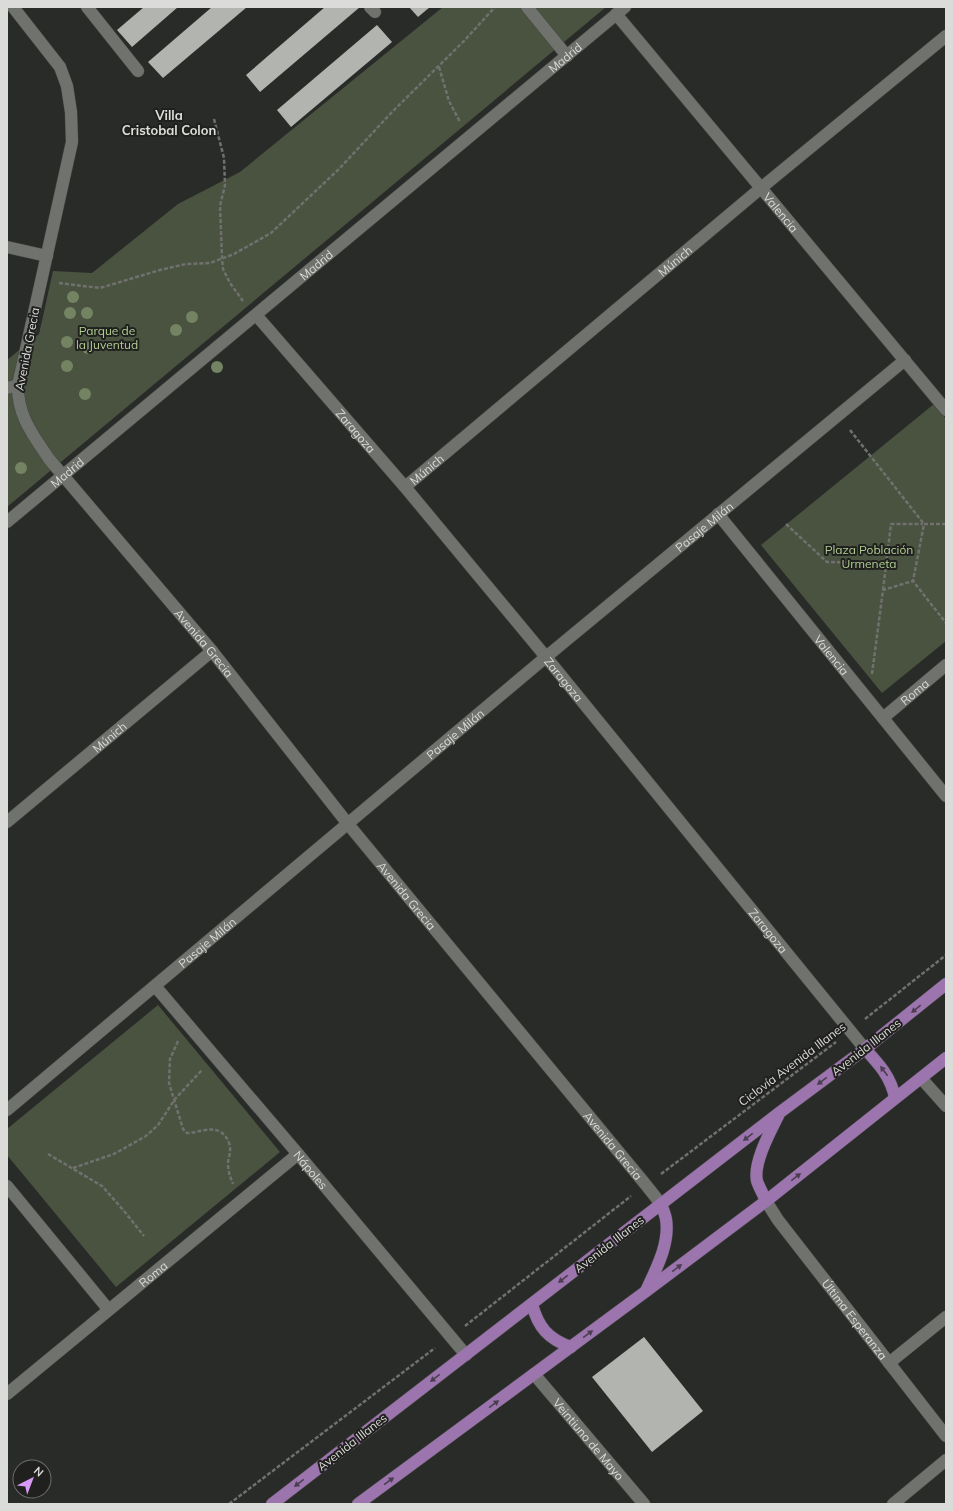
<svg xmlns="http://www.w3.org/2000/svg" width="953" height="1511" font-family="Mulish,sans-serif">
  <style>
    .green { fill: #4a5340 }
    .building { fill: #b2b4b0 }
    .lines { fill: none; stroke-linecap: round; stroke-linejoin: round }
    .service-casing { stroke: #464844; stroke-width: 13 }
    .minor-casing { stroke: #464844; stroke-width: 13 }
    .tertiary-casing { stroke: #464844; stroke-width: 13 }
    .primary-casing { stroke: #464844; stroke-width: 13 }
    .path { stroke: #70716e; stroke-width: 2.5; stroke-dasharray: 4 2; stroke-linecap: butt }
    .service { stroke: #70726e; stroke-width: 12 }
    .minor { stroke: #70726e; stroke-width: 12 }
    .tertiary { stroke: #70726e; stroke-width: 12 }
    .primary { stroke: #9c74ae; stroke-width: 12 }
    .tree { fill: #748463 }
    .oneway { fill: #4b3e50 }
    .labels { text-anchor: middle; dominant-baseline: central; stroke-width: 4; stroke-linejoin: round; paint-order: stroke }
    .street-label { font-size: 12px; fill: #dbdcd9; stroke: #20211e }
    .park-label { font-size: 12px; fill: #b1cd93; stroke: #20211e }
    .neighbourhood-label { font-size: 13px; font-weight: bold; fill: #dddfdb; stroke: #20211e }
  </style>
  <rect width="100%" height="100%" fill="#292b28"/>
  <!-- green -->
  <g class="green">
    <path d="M 443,7 L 606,7 L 7,507 L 7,360 L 39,334 L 53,271 L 92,273 L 178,204 L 240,172 Z"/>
    <path d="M 934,404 L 946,419 L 946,641 L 882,693 L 761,545 Z"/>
    <path d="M 158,1005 L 280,1152 L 116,1287 L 7,1155 L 7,1129 Z"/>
  </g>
  <!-- building -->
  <g class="building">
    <path d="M 144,7 L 178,7 L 132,47 L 117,30 Z"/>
    <path d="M 212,7 L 247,7 L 163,78 L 148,62 Z"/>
    <path d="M 325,7 L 360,7 L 260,92 L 246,75 Z"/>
    <path d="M 409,7 L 430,7 L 418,17 Z"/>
    <path d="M 377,25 L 392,42 L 291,127 L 277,110 Z"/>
    <path d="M 644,1337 L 703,1411 L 652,1452 L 592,1377 Z"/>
  </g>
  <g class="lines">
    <!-- service casing -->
    <g class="service-casing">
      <g id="service">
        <path d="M 87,7 L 138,71"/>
        <path d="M 370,7 L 375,12"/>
        <path d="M 527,7 L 567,56"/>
      </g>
    </g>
    <!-- minor casing -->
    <g class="minor-casing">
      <g id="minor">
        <path id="s1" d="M 616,14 L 946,410"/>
        <path d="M 7,247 L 47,256"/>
        <path id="s2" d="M 256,315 L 405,487 L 546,657 L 865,1049"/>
        <path d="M 7,388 L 18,385"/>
        <path id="s3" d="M 405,487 L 761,188 L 946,36"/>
        <path id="s4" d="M 718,514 L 946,796"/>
        <path id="s5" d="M 7,522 L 625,7"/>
        <path id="s6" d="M 883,718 L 946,665"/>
        <path id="s7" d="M 7,822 L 212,651"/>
        <path id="s8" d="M 155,986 L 298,1154 L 466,1355"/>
        <path d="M 921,1078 L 946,1106"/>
        <path id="s9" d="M 7,1110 L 546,657 L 905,360"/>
        <path d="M 7,1186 L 108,1309"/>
        <path id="s10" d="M 766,1201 L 778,1220 L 946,1436"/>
        <path d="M 889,1363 L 946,1317"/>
        <path id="s11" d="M 534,1374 L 644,1504"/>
        <path id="s12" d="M 7,1394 L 298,1154"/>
        <path d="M 893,1504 L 946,1460"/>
      </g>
    </g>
    <!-- tertiary casing -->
    <g class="tertiary-casing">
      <g id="tertiary">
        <path id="s13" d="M 13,7 L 60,67 L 67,86 L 71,112 L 72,142 L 18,385 C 17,415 33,435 49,459 L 212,651 L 348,824 L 646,1185 L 661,1204"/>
      </g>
    </g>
    <!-- primary casing -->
    <g class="primary-casing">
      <g id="primary">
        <path d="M 865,1049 C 879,1064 891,1077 895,1098"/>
        <path d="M 766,1201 C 763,1194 759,1187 757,1181 C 753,1163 770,1132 778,1116"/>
        <path d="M 646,1291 C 656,1269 670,1244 666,1219 C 665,1214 663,1209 661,1204"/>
        <path d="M 532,1304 C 538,1327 548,1339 571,1347"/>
        <path d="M 272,1504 L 779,1113 L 865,1049 L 946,984"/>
        <path d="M 358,1504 L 645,1292 L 766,1201 L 946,1058"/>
      </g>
    </g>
    <!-- path -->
    <g class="path">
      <path d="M 439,67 L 449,101 L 460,122"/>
      <path d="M 214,119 L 224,158 L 225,185 L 220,206 L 222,258 L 223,269 L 230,283 L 243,301"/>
      <path d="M 59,283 L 100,288 L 160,270 L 186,264 L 210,263 L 234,254 L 271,233 L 339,169 L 392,112 L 464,41 L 495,7"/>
      <path d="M 850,430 L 924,524"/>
      <path d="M 786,524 L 827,562 L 887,563"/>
      <path d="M 946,524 L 924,524 L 913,581 L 946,623"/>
      <path d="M 883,590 L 891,524 L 923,524"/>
      <path d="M 872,674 L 883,590 L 913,581"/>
      <path d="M 865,1019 L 946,955"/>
      <path d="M 178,1041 L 170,1059 L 169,1083 L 183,1129 L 187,1133 C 196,1133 206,1128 215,1130 C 224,1131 231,1142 230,1151 C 230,1155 228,1159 228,1163 C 228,1171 230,1177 233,1184"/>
      <path d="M 48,1154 L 102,1186 L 124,1211 L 144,1236"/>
      <path d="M 73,1168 L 114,1154 L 146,1136 L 158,1125 L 175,1099 L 202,1070"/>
      <path d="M 661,1174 L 836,1042"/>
      <path d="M 465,1326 L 631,1196"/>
      <path d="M 229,1504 L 435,1348"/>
    </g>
    <!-- service -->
    <use href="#service" class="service"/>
    <!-- minor -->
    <use href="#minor" class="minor"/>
    <!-- tertiary -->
    <use href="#tertiary" class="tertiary"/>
    <!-- primary -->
    <use href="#primary" class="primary"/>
  </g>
  <!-- trees -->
  <g class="tree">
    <circle cx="73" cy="297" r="6"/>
    <circle cx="70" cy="313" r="6"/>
    <circle cx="87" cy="313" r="6"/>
    <circle cx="192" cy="317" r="6"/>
    <circle cx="176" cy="330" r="6"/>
    <circle cx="67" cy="342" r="6"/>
    <circle cx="88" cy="348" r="6"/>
    <circle cx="67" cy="366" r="6"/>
    <circle cx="217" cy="367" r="6"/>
    <circle cx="85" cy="394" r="6"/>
    <circle cx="21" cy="468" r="6"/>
  </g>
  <!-- one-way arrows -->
  <defs><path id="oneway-solid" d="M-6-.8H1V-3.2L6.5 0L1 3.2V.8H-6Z"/></defs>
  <g class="oneway">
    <use href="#oneway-solid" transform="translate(916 1009) rotate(141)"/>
    <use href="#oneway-solid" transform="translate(884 1071) rotate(-127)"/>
    <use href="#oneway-solid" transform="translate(822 1081) rotate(143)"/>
    <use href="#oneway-solid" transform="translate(748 1137) rotate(142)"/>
    <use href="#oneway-solid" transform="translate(796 1177) rotate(-38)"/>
    <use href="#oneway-solid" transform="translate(677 1268) rotate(-37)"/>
    <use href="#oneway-solid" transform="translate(563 1279) rotate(142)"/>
    <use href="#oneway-solid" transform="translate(588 1334) rotate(-36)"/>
    <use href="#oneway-solid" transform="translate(435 1378) rotate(142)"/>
    <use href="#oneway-solid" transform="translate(494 1404) rotate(-36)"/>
    <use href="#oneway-solid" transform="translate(389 1481) rotate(-36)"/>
    <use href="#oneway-solid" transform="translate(299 1483) rotate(142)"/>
  </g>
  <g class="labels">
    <!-- street labels -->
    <g class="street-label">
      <text stroke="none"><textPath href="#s5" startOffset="726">Madrid</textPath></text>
      <text stroke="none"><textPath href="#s1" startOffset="258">Valencia</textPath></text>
      <text stroke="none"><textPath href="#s3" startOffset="352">Múnich</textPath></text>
      <text stroke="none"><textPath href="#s5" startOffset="402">Madrid</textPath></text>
      <text transform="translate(27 349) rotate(-79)">Avenida Grecia</text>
      <text stroke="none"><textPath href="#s2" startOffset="153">Zaragoza</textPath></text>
      <text stroke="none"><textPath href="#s3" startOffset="28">Múnich</textPath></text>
      <text stroke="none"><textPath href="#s5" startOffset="78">Madrid</textPath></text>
      <text stroke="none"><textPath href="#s9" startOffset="909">Pasaje Milán</textPath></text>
      <text stroke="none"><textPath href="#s13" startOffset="724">Avenida Grecia</textPath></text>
      <text stroke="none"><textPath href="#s4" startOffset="181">Valencia</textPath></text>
      <text stroke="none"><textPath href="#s2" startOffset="477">Zaragoza</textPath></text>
      <text stroke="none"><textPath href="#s6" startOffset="41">Roma</textPath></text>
      <text stroke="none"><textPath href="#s9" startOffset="585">Pasaje Milán</textPath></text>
      <text stroke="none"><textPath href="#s7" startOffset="133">Múnich</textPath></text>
      <text stroke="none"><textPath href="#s13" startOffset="1048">Avenida Grecia</textPath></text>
      <text stroke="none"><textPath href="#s2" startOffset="801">Zaragoza</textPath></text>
      <text stroke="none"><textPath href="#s9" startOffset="261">Pasaje Milán</textPath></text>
      <text transform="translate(866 1047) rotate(-38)">Avenida Illanes</text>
      <text transform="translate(792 1064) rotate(-37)">Ciclovía Avenida Illanes</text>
      <text stroke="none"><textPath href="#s13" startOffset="1372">Avenida Grecia</textPath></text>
      <text stroke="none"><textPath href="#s8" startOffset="241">Nápoles</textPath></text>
      <text transform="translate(609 1244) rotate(-38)">Avenida Illanes</text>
      <text stroke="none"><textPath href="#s12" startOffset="189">Roma</textPath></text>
      <text stroke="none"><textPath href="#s10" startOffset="148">Última Esperanza</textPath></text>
      <text stroke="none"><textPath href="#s11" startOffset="85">Veintiuno de Mayo</textPath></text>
      <text transform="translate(352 1442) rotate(-38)">Avenida Illanes</text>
    </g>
    <!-- park labels -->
    <g class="park-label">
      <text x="107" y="330">Parque de<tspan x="107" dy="14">la Juventud</tspan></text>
      <text x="869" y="549">Plaza Población<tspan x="869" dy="14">Urmeneta</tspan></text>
    </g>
    <!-- neighbourhood labels -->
    <g class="neighbourhood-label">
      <text x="169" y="115">Villa<tspan x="169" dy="15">Cristobal Colon</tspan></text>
    </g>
  </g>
  <!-- border -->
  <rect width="953" height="1511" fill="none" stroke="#dbdcd9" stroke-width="16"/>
  <!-- north arrow -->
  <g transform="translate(32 1479) rotate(42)"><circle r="19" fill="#20211e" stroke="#6b6c69"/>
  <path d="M0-3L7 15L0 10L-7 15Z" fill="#d99af7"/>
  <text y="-6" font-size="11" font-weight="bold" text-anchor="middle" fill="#dbdcd9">N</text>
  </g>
</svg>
